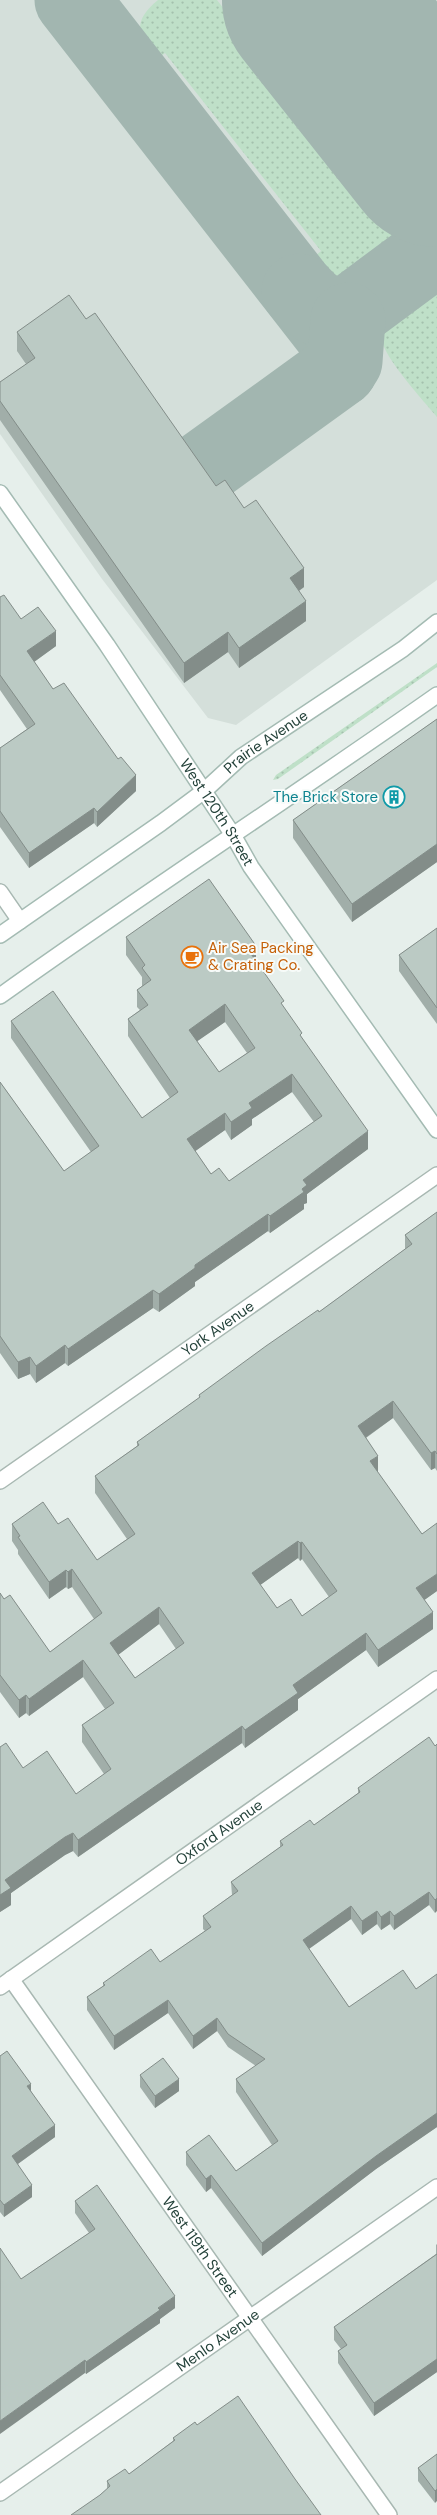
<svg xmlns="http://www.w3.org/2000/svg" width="437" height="2515" font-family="'DM Sans',sans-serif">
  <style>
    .built { fill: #d4dfda }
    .grass { fill: url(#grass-dots) }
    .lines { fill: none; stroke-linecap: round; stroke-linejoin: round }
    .taxiway { stroke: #a2b6b0; stroke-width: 75 }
    .runway { stroke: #a2b6b0; stroke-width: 188 }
    .street-casing { stroke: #a8b8b2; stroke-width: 18 }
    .secondary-casing { stroke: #a4bbb3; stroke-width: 18 }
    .street { stroke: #fff; stroke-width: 15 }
    .secondary { stroke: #fff; stroke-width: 15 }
    .wall { fill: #a1aea9; fill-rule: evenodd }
    .shaded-wall { fill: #838d89 }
    .building { fill: #bbcac4; stroke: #838d89; fill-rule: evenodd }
    .labels { text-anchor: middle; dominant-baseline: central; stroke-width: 4; stroke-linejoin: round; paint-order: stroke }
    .street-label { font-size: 15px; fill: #24423a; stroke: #f7fbf9 }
    .culture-label { font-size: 15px; fill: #0d838f; stroke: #f7fbf9; text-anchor: end }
    .food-label { font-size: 15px; fill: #c56008; stroke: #f7fbf9; text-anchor: start }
  </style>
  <defs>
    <pattern id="grass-dots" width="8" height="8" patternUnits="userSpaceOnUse" patternTransform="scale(1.25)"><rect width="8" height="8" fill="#bfe0c8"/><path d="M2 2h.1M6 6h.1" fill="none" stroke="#a4c1ad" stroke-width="1.8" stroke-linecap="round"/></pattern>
  </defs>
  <rect width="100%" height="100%" fill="#e6efeb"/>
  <!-- built -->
  <path class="built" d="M 0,0 L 437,0 L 437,580 L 236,725 L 208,718 L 102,579 L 0,434 Z"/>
  <!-- grass -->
  <g class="grass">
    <path d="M 158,0 L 217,0 L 386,217 L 401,206 L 408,216 C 409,223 408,232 405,239 C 398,256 359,285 339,281 C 327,278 321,267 313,258 L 321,251 L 165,53 L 156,60 C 137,36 132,21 158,0 Z"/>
    <path d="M 437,280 L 437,417 C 423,400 386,360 382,341 C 379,331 381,323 386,314 L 428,283 Z"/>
    <path d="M 437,663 L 437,667 L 278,779 L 273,780 L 276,775 Z"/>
  </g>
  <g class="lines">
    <!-- taxiway -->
    <g class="taxiway">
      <path d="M 72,0 L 336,339 L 342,352 L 340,369"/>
      <path d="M 437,145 L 421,132 L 437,162"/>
      <path d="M 299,291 C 318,311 327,319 355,309 L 429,254 L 437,245"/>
      <path d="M 203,468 L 340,369 L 345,361 L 348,320"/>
    </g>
    <!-- runway -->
    <path class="runway" d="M 316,0 L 437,153"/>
    <!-- street casing -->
    <g class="street-casing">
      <g id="street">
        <path d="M 0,892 L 20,921"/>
        <path id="s1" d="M 0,1481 L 437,1175"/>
        <path id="s2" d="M 11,1979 L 389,2515"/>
        <path id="s3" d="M 0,1987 L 437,1679"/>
        <path id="s4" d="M 0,2493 L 437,2187"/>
      </g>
    </g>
    <!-- secondary casing -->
    <g class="secondary-casing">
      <g id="secondary">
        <path id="s5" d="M 0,493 L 107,645 L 233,835 L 251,867 L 437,1130"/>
        <path id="s6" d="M 0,935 L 161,823 L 204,791 L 241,757 L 403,649 L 437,622"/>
        <path d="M 0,996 C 144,893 292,797 437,695"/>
      </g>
    </g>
    <!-- street -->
    <use href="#street" class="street"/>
    <!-- secondary -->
    <use href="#secondary" class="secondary"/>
  </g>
  <!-- wall -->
  <g class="wall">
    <path d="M 86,319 L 216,486 L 244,508 L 304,587 L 299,591 L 306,621 L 239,668 L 228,652 L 184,683 L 0,420 L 0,382 L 26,364 L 17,351 L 17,332 Z"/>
    <path d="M 0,597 L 21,619 L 56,646 L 34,662 L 53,689 L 136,791 L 97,827 L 94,823 L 29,868 L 0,827 L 0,748 L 27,729 L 0,690 Z"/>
    <path d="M 437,719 L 437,862 L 352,922 L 293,838 L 293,820 Z"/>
    <path d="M 437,928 L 437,1024 L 399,971 L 399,955 Z"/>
    <path d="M 126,937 L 256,961 L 368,1149 L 307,1194 L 307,1203 L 304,1204 L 304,1209 L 270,1233 L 268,1231 L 195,1282 L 195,1286 L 159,1312 L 153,1308 L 68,1366 L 65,1363 L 36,1383 L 30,1374 L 18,1379 L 0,1353 L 0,1082 L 64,1171 L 91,1152 L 11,1038 L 11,1021 L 142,1118 L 170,1098 L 128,1036 L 128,1019 L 140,1010 L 137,1007 L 137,990 L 142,986 L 142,977 L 126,955 ZM 225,1022 L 247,1053 L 219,1072 L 197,1041 ZM 292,1092 L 314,1122 L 229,1181 L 211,1174 L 195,1151 L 225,1130 L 231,1140 L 252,1125 L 252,1119 Z"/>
    <path d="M 437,1212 L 437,1471 L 435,1468 L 431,1470 L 393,1418 L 366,1438 L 378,1473 L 422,1534 L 437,1523 L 437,1591 L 424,1600 L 433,1629 L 378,1667 L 366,1650 L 298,1699 L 298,1710 L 245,1748 L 242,1743 L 78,1857 L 73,1851 L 65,1855 L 11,1893 L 11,1905 L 0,1912 L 23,1768 L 76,1794 L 104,1774 L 82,1742 L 82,1725 L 105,1709 L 83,1677 L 29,1716 L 26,1713 L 19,1718 L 0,1692 L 0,1593 L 4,1599 L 50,1652 L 94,1619 L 72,1587 L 68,1589 L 66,1587 L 49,1599 L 18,1554 L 18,1550 L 12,1541 L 12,1524 L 58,1524 L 97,1560 L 127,1539 L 95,1493 L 95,1476 L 137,1446 L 137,1442 L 199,1398 L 199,1395 L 319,1312 L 405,1249 L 405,1235 ZM 298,1558 L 300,1561 L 302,1559 L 329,1597 L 302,1616 L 277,1608 L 260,1585 ZM 159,1624 L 176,1649 L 135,1678 L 118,1655 Z"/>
    <path d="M 435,1746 L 435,1913 L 429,1905 L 394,1930 L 390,1924 L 381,1930 L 377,1924 L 362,1935 L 351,1919 L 309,1949 L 349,2007 L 416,1989 L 437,1974 L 437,2127 L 376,2169 L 262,2256 L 211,2188 L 206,2192 L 186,2165 L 186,2152 L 236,2171 L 272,2145 L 236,2092 L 236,2079 L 256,2066 L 228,2047 L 217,2031 L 193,2049 L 168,2013 L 114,2050 L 87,2010 L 87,1997 L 103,1986 L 103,1983 L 160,1962 L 205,1931 L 203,1929 L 203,1916 L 232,1895 L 231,1882 L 280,1847 L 280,1841 L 314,1825 L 358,1793 L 358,1788 Z"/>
    <path d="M 0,2056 L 31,2091 L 55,2137 L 18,2164 L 32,2197 L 4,2217 L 0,2212 Z"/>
    <path d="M 140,2075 L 179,2091 L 155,2108 L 140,2087 Z"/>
    <path d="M 75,2201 L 175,2308 L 160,2319 L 160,2323 L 86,2374 L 21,2279 L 89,2233 L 75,2213 Z"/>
    <path d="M 437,2244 L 437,2372 L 374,2416 L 338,2363 L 338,2351 L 341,2349 L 334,2340 L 334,2327 L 436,2254 L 436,2245 Z"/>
    <path d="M 197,2425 L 295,2479 L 100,2495 L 107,2489 L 107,2481 L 129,2474 L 173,2441 L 173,2438 Z"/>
    <path d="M 437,2454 L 435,2503 L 418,2481 L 418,2468 Z"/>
  </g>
  <!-- shaded-wall -->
  <g class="shaded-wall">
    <path d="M 304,568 L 304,587 L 290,597 L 290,578 Z"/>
    <path d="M 306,601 L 306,621 L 239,668 L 239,648 Z"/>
    <path d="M 56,631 L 56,646 L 27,667 L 27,651 Z"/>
    <path d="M 228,632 L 228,652 L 184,683 L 184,663 Z"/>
    <path d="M 136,775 L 136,791 L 97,827 L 97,812 Z"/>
    <path d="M 94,808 L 94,823 L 29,868 L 29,853 Z"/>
    <path d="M 437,844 L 437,862 L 352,922 L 352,904 Z"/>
    <path d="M 256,947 L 256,964 L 249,951 Z"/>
    <path d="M 225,1004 L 225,1022 L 189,1047 L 189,1030 Z"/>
    <path d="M 292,1074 L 292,1092 L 252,1119 L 252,1125 L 231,1140 L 231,1122 L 249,1103 Z"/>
    <path d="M 225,1113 L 225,1130 L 187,1157 L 187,1139 Z"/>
    <path d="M 368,1131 L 368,1149 L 307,1194 L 307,1203 L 304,1204 L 304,1209 L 270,1233 L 270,1216 L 303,1180 Z"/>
    <path d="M 268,1214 L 268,1231 L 195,1282 L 195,1286 L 159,1312 L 159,1294 L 195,1265 Z"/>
    <path d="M 153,1290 L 153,1308 L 68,1366 L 68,1349 Z"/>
    <path d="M 65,1345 L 65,1363 L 36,1383 L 36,1366 Z"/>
    <path d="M 30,1357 L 30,1374 L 18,1379 L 18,1362 Z"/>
    <path d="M 393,1401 L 393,1418 L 358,1443 L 358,1426 Z"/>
    <path d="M 435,1451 L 435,1468 L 431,1470 L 431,1453 Z"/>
    <path d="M 378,1456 L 378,1473 L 370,1461 Z"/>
    <path d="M 298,1541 L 298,1558 L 252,1591 L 252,1573 Z"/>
    <path d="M 302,1542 L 302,1559 L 300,1561 L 300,1543 Z"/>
    <path d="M 72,1569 L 72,1587 L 68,1589 L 68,1572 Z"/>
    <path d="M 66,1570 L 66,1587 L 49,1599 L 49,1582 Z"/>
    <path d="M 437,1574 L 437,1591 L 416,1606 L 416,1588 Z"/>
    <path d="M 159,1607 L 159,1624 L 110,1661 L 110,1643 Z"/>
    <path d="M 433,1612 L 433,1629 L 378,1667 L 378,1650 Z"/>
    <path d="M 366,1633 L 366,1650 L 298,1699 L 298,1710 L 245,1748 L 245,1730 L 293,1685 Z"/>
    <path d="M 83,1660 L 83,1677 L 29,1716 L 29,1699 Z"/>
    <path d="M 26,1695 L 26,1713 L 19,1718 L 19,1700 Z"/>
    <path d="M 242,1726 L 242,1743 L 78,1857 L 78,1840 Z"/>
    <path d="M 73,1833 L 73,1851 L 65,1855 L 11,1893 L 11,1905 L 0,1912 L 0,1895 L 5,1880 L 65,1837 Z"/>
    <path d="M 429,1892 L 429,1905 L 394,1930 L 394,1916 Z"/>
    <path d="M 437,1898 L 437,1911 L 435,1913 L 435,1900 Z"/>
    <path d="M 351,1906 L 351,1919 L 303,1953 L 303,1940 Z"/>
    <path d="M 377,1911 L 377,1924 L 362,1935 L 362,1921 Z"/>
    <path d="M 390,1911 L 390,1924 L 381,1930 L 381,1917 Z"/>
    <path d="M 168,2000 L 168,2013 L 114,2050 L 114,2036 Z"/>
    <path d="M 217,2018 L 217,2031 L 193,2049 L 193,2036 Z"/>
    <path d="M 179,2079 L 179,2091 L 155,2108 L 155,2096 Z"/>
    <path d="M 31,2084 L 31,2096 L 27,2086 Z"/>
    <path d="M 437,2113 L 437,2127 L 376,2169 L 262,2256 L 262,2243 L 376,2156 Z"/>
    <path d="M 55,2125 L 55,2137 L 12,2168 L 12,2156 Z"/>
    <path d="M 211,2175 L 211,2188 L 206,2192 L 206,2179 Z"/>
    <path d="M 32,2185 L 32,2197 L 4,2217 L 4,2205 Z"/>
    <path d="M 175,2296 L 175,2308 L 160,2319 L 160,2323 L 86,2374 L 86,2362 Z"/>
    <path d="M 437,2359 L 437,2372 L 374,2416 L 374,2403 Z"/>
    <path d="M 85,2360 L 85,2373 L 0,2434 L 0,2421 Z"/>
    <path d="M 437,2489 L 437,2501 L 435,2503 L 435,2491 Z"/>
  </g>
  <!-- building -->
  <g class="building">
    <path d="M 69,295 L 86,319 L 95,313 L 216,486 L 225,480 L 244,508 L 256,500 L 304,568 L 290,578 L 306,601 L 239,648 L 228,632 L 184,663 L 0,401 L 0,382 L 35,358 L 17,332 Z"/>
    <path d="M 4,595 L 21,619 L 38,607 L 56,631 L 27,651 L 53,689 L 64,683 L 118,759 L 121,757 L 136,775 L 97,812 L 94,808 L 29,853 L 0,811 L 0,748 L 35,724 L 0,675 L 0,597 Z"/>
    <path d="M 437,719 L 437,844 L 352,904 L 293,820 Z"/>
    <path d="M 209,879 L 254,943 L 256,947 L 249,951 L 284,1001 L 281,1003 L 302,1033 L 300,1035 L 368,1131 L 303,1180 L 307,1185 L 302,1189 L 304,1192 L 270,1216 L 268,1214 L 195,1265 L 195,1268 L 159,1294 L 153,1290 L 68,1349 L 65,1345 L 36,1366 L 30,1357 L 18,1362 L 0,1336 L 0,1082 L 64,1171 L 99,1146 L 11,1021 L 53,991 L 142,1118 L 178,1092 L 128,1019 L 148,1005 L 137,990 L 151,980 L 142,968 L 145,965 L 126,937 ZM 225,1004 L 255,1048 L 219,1072 L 189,1030 ZM 292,1074 L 322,1116 L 229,1181 L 219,1168 L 211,1174 L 187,1139 L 225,1113 L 231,1122 L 252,1108 L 249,1103 Z"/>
    <path d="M 437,928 L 437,1008 L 399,955 Z"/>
    <path d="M 437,1212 L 437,1454 L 435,1451 L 431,1453 L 393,1401 L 358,1426 L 378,1456 L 370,1461 L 422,1534 L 437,1523 L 437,1574 L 416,1588 L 433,1612 L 378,1650 L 366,1633 L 293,1685 L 298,1693 L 245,1730 L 242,1726 L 78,1840 L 73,1833 L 65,1837 L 5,1880 L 11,1888 L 0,1895 L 0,1747 L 6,1743 L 23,1768 L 47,1751 L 76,1794 L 111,1769 L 82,1725 L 114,1703 L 83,1660 L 29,1699 L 26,1695 L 19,1700 L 0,1675 L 0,1593 L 4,1599 L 10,1595 L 50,1652 L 102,1613 L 72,1569 L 68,1572 L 66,1570 L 49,1582 L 18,1537 L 20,1536 L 12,1524 L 43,1502 L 58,1524 L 68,1518 L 97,1560 L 135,1534 L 95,1476 L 139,1445 L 137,1442 L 200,1397 L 199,1395 L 266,1346 L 318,1310 L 319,1312 L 412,1244 L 405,1235 ZM 298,1541 L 300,1543 L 302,1542 L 337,1591 L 302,1616 L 291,1599 L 277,1608 L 252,1573 ZM 159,1607 L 184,1643 L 135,1678 L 110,1643 Z"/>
    <path d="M 429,1737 L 435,1746 L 437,1744 L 437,1898 L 435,1900 L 429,1892 L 394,1916 L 390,1911 L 381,1917 L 377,1911 L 362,1921 L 351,1906 L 303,1940 L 349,2007 L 403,1970 L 416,1989 L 437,1974 L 437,2113 L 376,2156 L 262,2243 L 211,2175 L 206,2179 L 186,2152 L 209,2135 L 236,2171 L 278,2141 L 236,2079 L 265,2059 L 228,2034 L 217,2018 L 193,2036 L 168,2000 L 114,2036 L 87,1997 L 105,1985 L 103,1983 L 151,1949 L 160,1962 L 211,1927 L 203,1916 L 238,1891 L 231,1882 L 283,1845 L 280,1841 L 310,1820 L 314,1825 L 360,1792 L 358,1788 Z"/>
    <path d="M 7,2051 L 31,2084 L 27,2086 L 55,2125 L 12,2156 L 32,2185 L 4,2205 L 0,2200 L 0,2056 Z"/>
    <path d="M 163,2058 L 179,2079 L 155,2096 L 140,2075 Z"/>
    <path d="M 97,2185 L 175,2296 L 158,2308 L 160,2310 L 86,2362 L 85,2360 L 0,2421 L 0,2248 L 21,2279 L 95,2229 L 75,2201 Z"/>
    <path d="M 437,2254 L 437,2359 L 374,2403 L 338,2351 L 347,2345 L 334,2327 Z"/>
    <path d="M 238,2396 L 295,2479 L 321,2515 L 71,2515 L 100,2495 L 110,2486 L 107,2481 L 125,2469 L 129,2474 L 175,2440 L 173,2438 L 195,2422 L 197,2425 Z"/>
    <path d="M 437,2454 L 437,2489 L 435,2491 L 418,2468 Z"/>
  </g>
  <!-- icons -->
  <defs>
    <g id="building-ring" transform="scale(1.125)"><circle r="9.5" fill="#f7fbf9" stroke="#0f9aa8" stroke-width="1.5"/><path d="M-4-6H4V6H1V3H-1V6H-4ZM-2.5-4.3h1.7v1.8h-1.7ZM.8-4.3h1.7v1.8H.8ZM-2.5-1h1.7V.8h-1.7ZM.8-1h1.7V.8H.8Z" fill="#0f9aa8"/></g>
    <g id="cafe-ring" transform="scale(1.125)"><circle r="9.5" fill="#f7fbf9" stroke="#e8710a" stroke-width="1.5"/><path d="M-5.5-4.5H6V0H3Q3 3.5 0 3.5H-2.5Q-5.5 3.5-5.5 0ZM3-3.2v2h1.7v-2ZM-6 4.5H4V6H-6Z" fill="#e8710a"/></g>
  </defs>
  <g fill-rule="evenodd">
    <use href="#building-ring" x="394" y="797"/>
    <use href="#cafe-ring" x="192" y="957"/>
  </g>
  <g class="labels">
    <!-- street labels -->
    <g class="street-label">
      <text stroke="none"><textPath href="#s6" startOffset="329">Prairie Avenue</textPath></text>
      <text stroke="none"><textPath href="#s5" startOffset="386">West 120th Street</textPath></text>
      <text stroke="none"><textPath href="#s1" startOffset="266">York Avenue</textPath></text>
      <text stroke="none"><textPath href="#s3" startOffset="268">Oxford Avenue</textPath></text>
      <text stroke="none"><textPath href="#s2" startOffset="328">West 119th Street</textPath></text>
      <text stroke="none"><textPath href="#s4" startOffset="266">Menlo Avenue</textPath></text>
    </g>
    <!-- culture labels -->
    <g class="culture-label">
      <text x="378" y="797">The Brick Store</text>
    </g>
    <!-- food labels -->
    <g class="food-label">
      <text x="208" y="948">Air Sea Packing<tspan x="208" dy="17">&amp; Crating Co.</tspan></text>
    </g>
  </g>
</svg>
